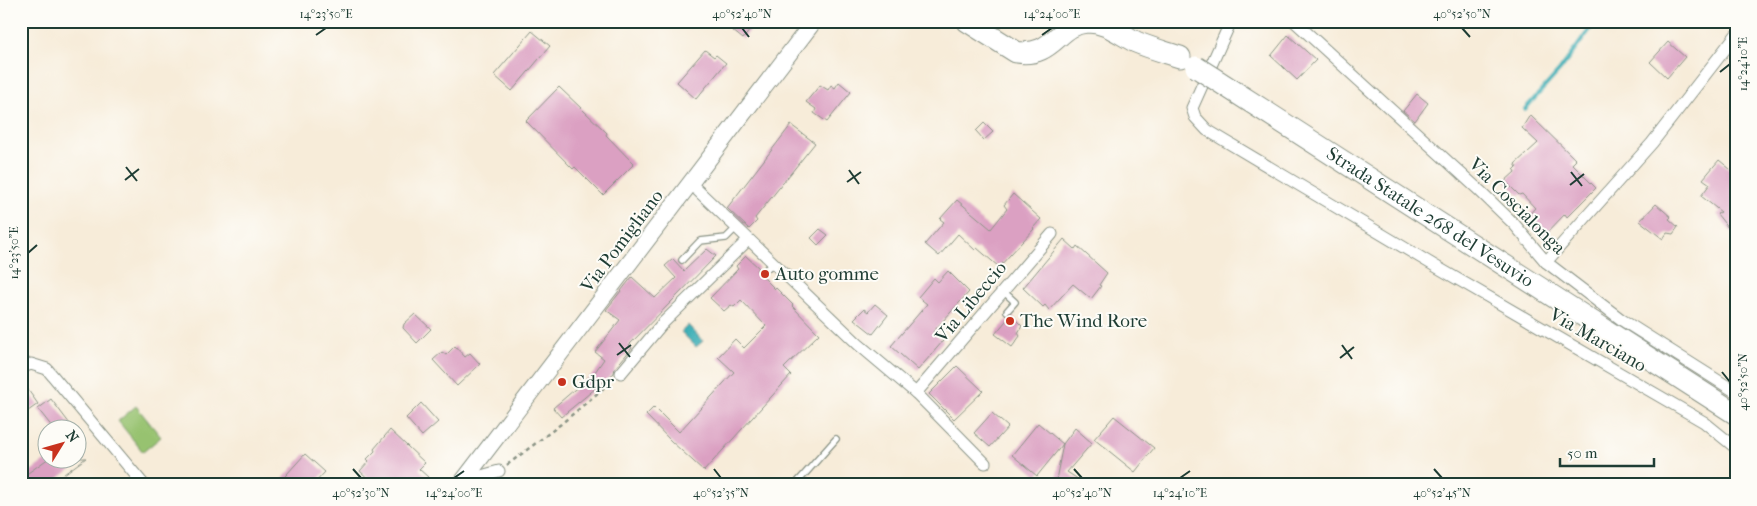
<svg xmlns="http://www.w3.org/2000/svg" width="1757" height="506" font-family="'IM FELL French Canon',serif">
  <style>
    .green { fill: #97c26f; stroke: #5b8052 }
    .water { fill: #3eafb6; stroke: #2e7675 }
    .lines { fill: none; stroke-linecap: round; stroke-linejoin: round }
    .stream { stroke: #3eafb6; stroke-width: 4 }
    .building { fill: #dba0c2 }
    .lane-casing { stroke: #8b9486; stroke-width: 8 }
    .street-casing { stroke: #8b9486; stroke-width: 13 }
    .secondary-casing { stroke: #8b9486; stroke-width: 18 }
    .highway-casing { stroke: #8b9486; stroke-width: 23 }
    .path { stroke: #8b9486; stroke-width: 2.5; stroke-dasharray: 4 4; stroke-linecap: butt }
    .lane { stroke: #fff; stroke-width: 5.5 }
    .street { stroke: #fff; stroke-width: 11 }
    .secondary { stroke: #fff; stroke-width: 16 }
    .highway { stroke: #fff; stroke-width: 21 }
    .highway-bridge-casing { stroke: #8b9486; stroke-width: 23; stroke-linecap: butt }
    .highway-bridge { stroke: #fff; stroke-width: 21 }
    .ticks { fill: none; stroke: #1f3d34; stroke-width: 2 }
    .poi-dot { fill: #c8321e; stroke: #fdfcf7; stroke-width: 2 }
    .labels { text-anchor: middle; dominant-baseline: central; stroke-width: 4; stroke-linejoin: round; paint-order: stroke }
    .street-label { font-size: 19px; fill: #1f3d34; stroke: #fdfcf7 }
    .poi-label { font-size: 19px; fill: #1f3d34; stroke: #fdfcf7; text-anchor: start }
    .neatline { fill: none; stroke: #1f3d34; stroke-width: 2 }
    .ticks-label { font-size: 12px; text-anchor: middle; fill: #1f3d34 }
  </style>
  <rect width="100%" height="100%" fill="#fdfcf7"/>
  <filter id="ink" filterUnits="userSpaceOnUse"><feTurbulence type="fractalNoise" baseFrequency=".02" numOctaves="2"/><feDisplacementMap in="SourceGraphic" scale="10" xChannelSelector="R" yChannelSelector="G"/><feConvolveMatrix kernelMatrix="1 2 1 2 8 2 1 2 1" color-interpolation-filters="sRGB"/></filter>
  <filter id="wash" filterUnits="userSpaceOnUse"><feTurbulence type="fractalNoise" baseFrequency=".0096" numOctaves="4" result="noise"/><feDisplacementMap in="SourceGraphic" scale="20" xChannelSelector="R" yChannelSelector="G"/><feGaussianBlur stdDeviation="1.12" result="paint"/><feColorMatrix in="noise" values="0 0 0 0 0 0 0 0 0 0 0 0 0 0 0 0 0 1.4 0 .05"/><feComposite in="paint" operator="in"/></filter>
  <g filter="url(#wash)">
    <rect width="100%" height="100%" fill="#f7ecd9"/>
    <!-- green -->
    <path class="green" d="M 136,406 L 161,437 L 143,452 L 118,421 Z"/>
    <!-- water -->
    <path class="water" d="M 688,325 L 703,341 L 696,347 L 681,332 Z"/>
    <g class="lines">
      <!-- stream -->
      <path class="stream" d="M 1525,109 L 1560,70 L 1596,21"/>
    </g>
    <g id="blocks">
      <!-- building -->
      <g class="building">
        <path d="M 721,21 L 752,21 L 747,27 L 750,30 L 743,39 Z"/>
        <path d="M 532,31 L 550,46 L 512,91 L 494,75 Z"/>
        <path d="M 1288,35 L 1316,60 L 1297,80 L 1271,56 Z"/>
        <path d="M 1668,42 L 1685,57 L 1667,78 L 1650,62 Z"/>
        <path d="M 705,50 L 714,57 L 716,55 L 726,63 L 696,99 L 677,82 Z"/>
        <path d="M 839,82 L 851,92 L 827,122 L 814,113 L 816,109 L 806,102 L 820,85 L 828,90 L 831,85 L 835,88 Z"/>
        <path d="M 559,87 L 607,133 L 606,135 L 634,164 L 603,195 L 575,167 L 573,169 L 526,121 Z"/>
        <path d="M 1417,94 L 1428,103 L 1415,121 L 1403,111 Z"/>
        <path d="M 1530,115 L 1576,160 L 1572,164 L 1596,188 L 1567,217 L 1565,214 L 1543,237 L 1525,219 L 1535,208 L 1522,194 L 1519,195 L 1505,181 L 1515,172 L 1514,170 L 1517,167 L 1515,164 L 1538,143 L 1522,128 Z"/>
        <path d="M 984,123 L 993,132 L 984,140 L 976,131 Z"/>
        <path d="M 791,125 L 815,143 L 755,218 L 757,221 L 749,229 L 727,208 Z"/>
        <path d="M 1719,160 L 1736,174 L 1736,238 L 1717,214 L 1721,212 L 1701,196 L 1710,184 L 1703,179 Z"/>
        <path d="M 1013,194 L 1041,219 L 1033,228 L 1034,229 L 999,267 L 977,248 L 975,250 L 958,234 L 939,256 L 925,244 L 944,222 L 940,219 L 957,200 L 991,229 L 1007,209 L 1004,205 Z"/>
        <path d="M 1656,204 L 1671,217 L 1669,219 L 1678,227 L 1673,234 L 1667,233 L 1663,239 L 1640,221 Z"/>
        <path d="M 820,229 L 828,235 L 818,245 L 811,238 Z"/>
        <path d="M 1064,239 L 1075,249 L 1077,246 L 1107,273 L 1099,285 L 1101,286 L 1091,299 L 1073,284 L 1049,310 L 1045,305 L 1043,307 L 1023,288 Z"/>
        <path d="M 707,249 L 716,256 L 629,345 L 632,348 L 615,368 L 614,373 L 561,417 L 553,408 L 595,372 L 604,359 L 595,352 L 620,320 L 606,310 L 632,277 L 655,298 L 676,278 L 665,266 L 673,259 L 684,271 Z"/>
        <path d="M 746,256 L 759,268 L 757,270 L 760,275 L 763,277 L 775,289 L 776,288 L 793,305 L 792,306 L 819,334 L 784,368 L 791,375 L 704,471 L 671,441 L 646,415 L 654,407 L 679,432 L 734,372 L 718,357 L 735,339 L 744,348 L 766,326 L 741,300 L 734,307 L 731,305 L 724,311 L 710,298 L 738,269 L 736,266 Z"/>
        <path d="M 948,271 L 969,292 L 933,332 L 943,341 L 918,370 L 891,346 L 927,304 L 918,297 L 934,278 L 938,282 Z"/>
        <path d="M 875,304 L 888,315 L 873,334 L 854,319 L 864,309 L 868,312 Z"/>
        <path d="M 415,314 L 431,329 L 417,343 L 403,328 L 404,324 Z"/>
        <path d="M 1011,315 L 1022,326 L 1018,333 L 1020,336 L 1012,347 L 995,334 Z"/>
        <path d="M 455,346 L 465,357 L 470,353 L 480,364 L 457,386 L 433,360 L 442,352 L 446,355 Z"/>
        <path d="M 957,366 L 983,391 L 954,419 L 929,394 Z"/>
        <path d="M 21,380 L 38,404 L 21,416 Z"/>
        <path d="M 51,399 L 73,428 L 53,428 L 38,409 Z"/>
        <path d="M 421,403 L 438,422 L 422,436 L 406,418 Z"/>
        <path d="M 992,413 L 1008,427 L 990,447 L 974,433 Z"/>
        <path d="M 1114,416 L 1154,448 L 1135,472 L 1094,439 Z"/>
        <path d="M 1038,423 L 1063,444 L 1075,428 L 1092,443 L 1067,472 L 1087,485 L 1055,485 L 1063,444 L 1037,476 L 1012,455 Z"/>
        <path d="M 390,430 L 425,463 L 419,469 L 428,477 L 421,485 L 375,485 L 360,471 L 369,461 L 367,459 L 375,451 L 374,449 Z"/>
        <path d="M 305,454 L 325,472 L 313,485 L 277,485 Z"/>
        <path d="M 49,458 L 86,458 L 49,485 L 21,485 L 21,478 Z"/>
      </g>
    </g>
  </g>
  <g filter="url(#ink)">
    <use href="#blocks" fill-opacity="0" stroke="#8b9486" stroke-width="1"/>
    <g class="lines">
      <!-- lane casing -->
      <g class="lane-casing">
        <g id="lane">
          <path d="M 682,260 L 700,241 L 726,238 L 736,228"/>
          <path d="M 763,272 L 772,264"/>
          <path d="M 1003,291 L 1015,302 L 1007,311"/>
          <path d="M 795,485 L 836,439"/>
        </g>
      </g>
      <!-- street casing -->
      <g class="street-casing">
        <g id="street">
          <path d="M 1231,21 L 1192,108 L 1195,117 L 1207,130 L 1435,266 L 1704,422 L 1736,448"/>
          <path d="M 1294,21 L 1480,191 L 1514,224 L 1546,262 L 1622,320 L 1736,392"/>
          <path d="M 691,184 L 858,344 L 916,393 L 985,463"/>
          <path d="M 1546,262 L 1652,143 L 1736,35"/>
          <path d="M 21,368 L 31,364 L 47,369 L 144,485"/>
          <path d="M 621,373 L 662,324 L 748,240"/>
          <path d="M 916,393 L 1052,234"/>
          <path d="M 463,481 L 499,471"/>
        </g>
      </g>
      <!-- secondary casing -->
      <g class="secondary-casing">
        <path id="secondary" d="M 460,485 L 814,21"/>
      </g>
      <!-- highway casing -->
      <g class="highway-casing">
        <g id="highway">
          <path d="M 967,21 L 1016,52 C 1054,58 1057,24 1087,22 C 1107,22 1120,34 1136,42 C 1150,48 1165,52 1180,57"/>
          <path id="s1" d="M 1218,81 L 1736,414"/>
        </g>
      </g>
      <!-- path -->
      <path class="path" d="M 507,465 L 561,424 L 612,381"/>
      <!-- lane -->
      <use href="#lane" class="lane"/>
      <!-- street -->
      <use href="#street" class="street"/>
      <!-- secondary -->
      <use href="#secondary" class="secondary"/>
      <!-- highway -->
      <use href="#highway" class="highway"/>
      <!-- highway-bridge casing -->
      <g class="highway-bridge-casing">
        <path id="highway-bridge" d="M 1196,67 L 1218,81"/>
      </g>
      <!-- highway-bridge -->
      <use href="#highway-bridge" class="highway-bridge"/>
    </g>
  </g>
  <!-- ticks -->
  <path class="ticks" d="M 742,28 L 749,37M 1462,28 L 1470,37M 316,35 L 326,28M 1042,35 L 1052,28M 1720,72 L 1730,64M 126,167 L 137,181M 849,170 L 859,184M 1571,172 L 1582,186M 125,180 L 139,169M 847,182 L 861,172M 1570,185 L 1584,174M 28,253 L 37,245M 619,343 L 630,357M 1342,345 L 1352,359M 617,355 L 631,345M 1340,358 L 1354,347M 1722,372 L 1730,382M 353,469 L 361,478M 714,469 L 721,478M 1074,469 L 1082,478M 1434,469 L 1442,478M 454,478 L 464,471M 1180,478 L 1190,471"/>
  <!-- markers -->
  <g class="poi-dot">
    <circle cx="765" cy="274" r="5"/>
    <circle cx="1010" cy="321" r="5"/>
    <circle cx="562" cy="382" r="5"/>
  </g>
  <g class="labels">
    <!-- street labels -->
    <g class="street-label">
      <text transform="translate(1517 206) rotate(45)">Via Coscialonga</text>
      <text stroke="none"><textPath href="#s1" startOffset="252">Strada Statale 268 del Vesuvio</textPath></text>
      <text transform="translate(622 241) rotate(-53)">Via Pomigliano</text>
      <text transform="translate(971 302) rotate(-50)">Via Libeccio</text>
      <text transform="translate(1598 340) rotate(30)">Via Marciano</text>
    </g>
    <!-- poi labels -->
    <g class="poi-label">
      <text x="775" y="274">Auto gomme</text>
      <text x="1020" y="321">The Wind Rore</text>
      <text x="572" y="382">Gdpr</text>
    </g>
  </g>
  <!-- margin -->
  <rect width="1757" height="506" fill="none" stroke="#fdfcf7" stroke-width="55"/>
  <!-- north arrow -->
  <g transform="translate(62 444) rotate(53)"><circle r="24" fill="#fdfcf7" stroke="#a4b0a9"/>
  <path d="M0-4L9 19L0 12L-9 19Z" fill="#c8321e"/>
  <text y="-8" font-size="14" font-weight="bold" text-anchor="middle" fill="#1f3d34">N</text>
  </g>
  <!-- scale -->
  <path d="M1560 458v8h94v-8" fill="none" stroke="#1f3d34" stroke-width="2.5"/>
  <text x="1567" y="458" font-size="15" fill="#1f3d34" stroke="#fdfcf7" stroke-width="4" paint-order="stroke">50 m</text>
  <rect x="28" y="28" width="1702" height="450" class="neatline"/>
  <g class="ticks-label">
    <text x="326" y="18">14°23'50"E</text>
    <text x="742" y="18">40°52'40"N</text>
    <text x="1052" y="18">14°24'00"E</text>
    <text x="1462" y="18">40°52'50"N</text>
    <text transform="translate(1743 64) rotate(-90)" y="4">14°24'10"E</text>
    <text transform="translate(14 253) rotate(-90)" y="4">14°23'50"E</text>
    <text transform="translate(1743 382) rotate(-90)" y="4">40°52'50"N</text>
    <text x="361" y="497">40°52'30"N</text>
    <text x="454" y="497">14°24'00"E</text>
    <text x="721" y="497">40°52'35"N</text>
    <text x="1082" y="497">40°52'40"N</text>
    <text x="1180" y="497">14°24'10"E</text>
    <text x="1442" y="497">40°52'45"N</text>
  </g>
</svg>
